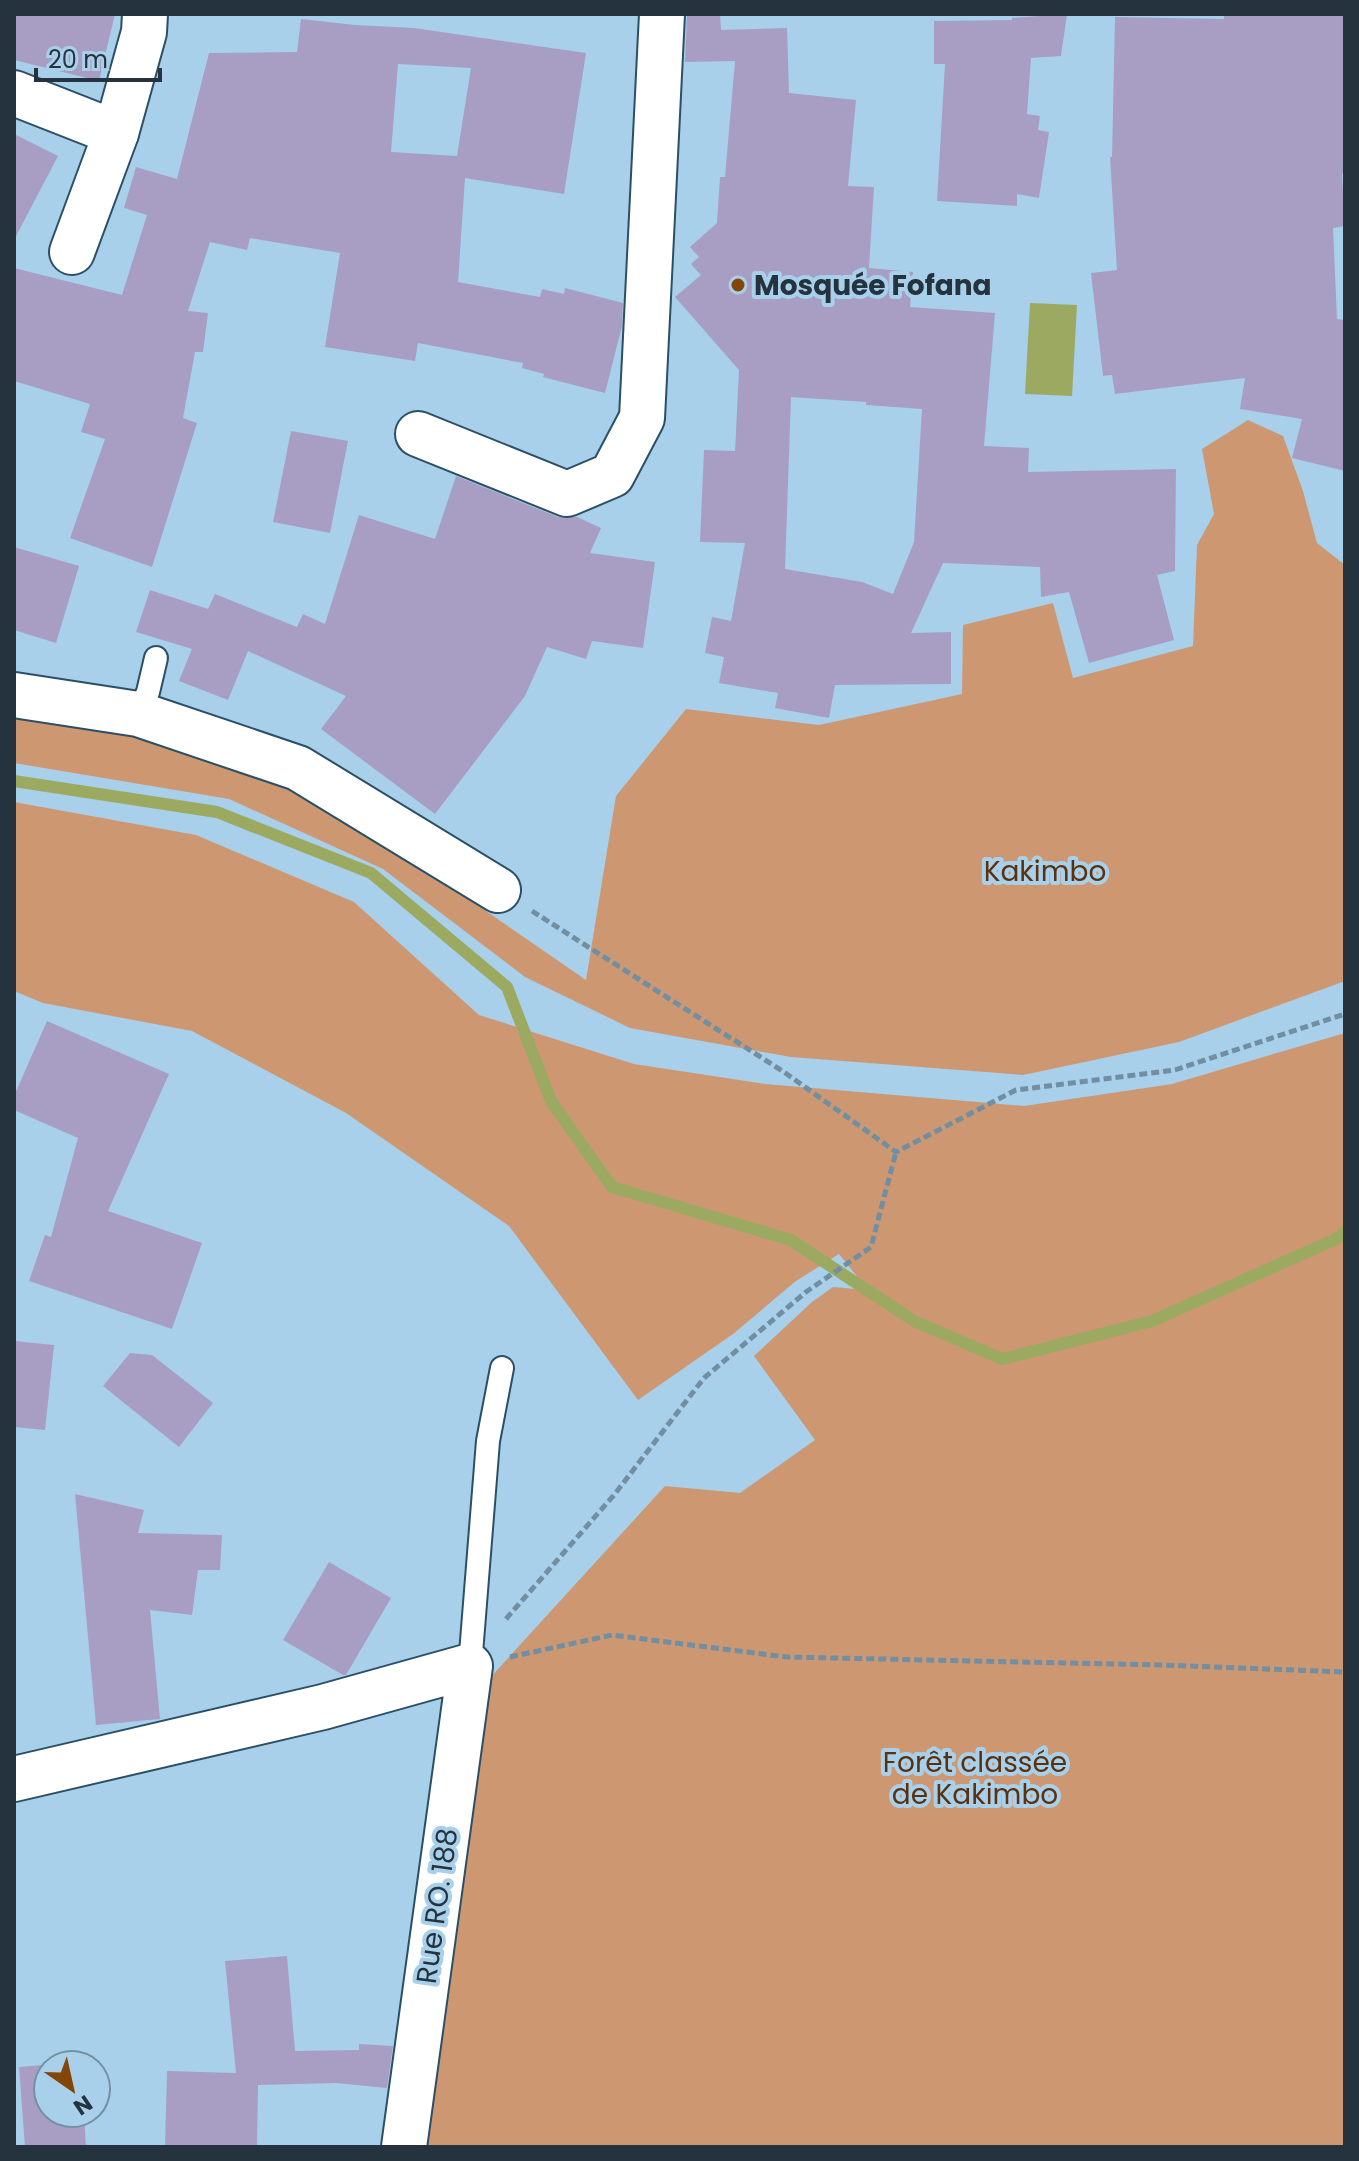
<svg xmlns="http://www.w3.org/2000/svg" width="1359" height="2161" font-family="Poppins,sans-serif">
  <style>
    .green { fill: #cd9871 }
    .water { fill: #9ca961 }
    .lines { fill: none; stroke-linecap: round; stroke-linejoin: round }
    .stream { stroke: #9ca961; stroke-width: 12 }
    .building { fill: #a89ec4; fill-rule: evenodd }
    .service-casing { stroke: #2b4f65; stroke-width: 26 }
    .minor-casing { stroke: #2b4f65; stroke-width: 48 }
    .path { stroke: #718ea2; stroke-width: 5; stroke-dasharray: 8 4; stroke-linecap: butt }
    .service { stroke: #fff; stroke-width: 22 }
    .minor { stroke: #fff; stroke-width: 44 }
    .poi-dot { fill: #844507; stroke: #a8d0ea; stroke-width: 3 }
    .labels { text-anchor: middle; dominant-baseline: central; stroke-width: 8; stroke-linejoin: round; paint-order: stroke }
    .poi-label { font-size: 28px; font-weight: bold; fill: #24333e; stroke: #a8d0ea; text-anchor: start }
    .park-label { font-size: 28px; fill: #5b320f; stroke: #a8d0ea }
    .street-label { font-size: 28px; fill: #24333e; stroke: #a8d0ea }
  </style>
  <rect width="100%" height="100%" fill="#a8d0ea"/>
  <!-- green -->
  <g class="green">
    <path d="M 1248,420 L 1283,436 L 1303,491 L 1317,543 L 1345,565 L 1345,981 L 1179,1042 L 1023,1075 L 791,1057 L 630,1028 L 525,977 L 383,869 L 229,799 L 14,763 L 14,707 L 40,710 L 290,781 L 441,880 L 586,980 L 616,796 L 686,709 L 819,725 L 962,694 L 963,625 L 1053,603 L 1073,678 L 1193,646 L 1197,545 L 1214,514 L 1202,449 Z"/>
    <path d="M 14,802 L 196,835 L 354,902 L 479,1015 L 634,1064 L 765,1084 L 1024,1106 L 1172,1084 L 1345,1033 L 1345,2147 L 427,2147 L 488,1680 L 665,1486 L 740,1493 L 815,1440 L 754,1356 L 812,1302 L 833,1287 L 868,1290 L 839,1254 L 796,1281 L 733,1334 L 638,1400 L 509,1226 L 346,1113 L 192,1031 L 43,1003 L 14,991 Z"/>
  </g>
  <!-- water -->
  <path class="water" d="M 1030,303 L 1077,305 L 1072,396 L 1025,394 Z"/>
  <g class="lines">
    <!-- stream -->
    <path class="stream" d="M 14,781 L 217,812 L 371,873 L 507,987 L 551,1101 L 612,1187 L 791,1240 L 914,1321 L 1002,1359 L 1152,1321 L 1336,1239 L 1345,1232"/>
  </g>
  <!-- building -->
  <g class="building">
    <path d="M 14,14 L 115,14 L 99,81 L 14,60 Z"/>
    <path d="M 687,14 L 720,14 L 721,30 L 787,28 L 789,93 L 856,100 L 848,186 L 874,187 L 869,268 L 913,272 L 910,307 L 995,313 L 984,446 L 1029,448 L 1028,472 L 1176,469 L 1175,571 L 1157,575 L 1174,640 L 1089,663 L 1069,592 L 1041,597 L 1040,567 L 943,563 L 911,633 L 951,632 L 951,684 L 835,685 L 829,718 L 775,708 L 778,693 L 719,683 L 724,657 L 705,653 L 712,617 L 731,621 L 745,543 L 700,542 L 704,450 L 735,451 L 739,370 L 675,297 L 701,275 L 691,264 L 699,257 L 690,247 L 717,223 L 720,177 L 725,177 L 735,61 L 685,62 ZM 791,397 L 866,402 L 866,405 L 922,409 L 914,542 L 893,594 L 862,582 L 785,569 Z"/>
    <path d="M 1067,14 L 1061,56 L 1031,58 L 1027,114 L 1040,116 L 1038,130 L 1049,132 L 1039,198 L 1017,194 L 1017,206 L 937,201 L 945,64 L 934,64 L 934,21 L 1012,20 L 1012,18 Z"/>
    <path d="M 1224,14 L 1345,14 L 1345,173 L 1342,174 L 1345,226 L 1333,228 L 1337,319 L 1345,320 L 1345,471 L 1292,458 L 1302,419 L 1240,409 L 1245,378 L 1115,394 L 1112,375 L 1103,376 L 1091,273 L 1117,270 L 1110,157 L 1112,157 L 1115,17 L 1224,19 Z"/>
    <path d="M 301,19 L 355,25 L 414,28 L 586,53 L 564,194 L 465,178 L 458,282 L 540,297 L 542,289 L 564,294 L 565,288 L 623,303 L 622,326 L 605,393 L 543,377 L 544,374 L 522,368 L 523,363 L 418,343 L 415,361 L 325,347 L 340,253 L 250,238 L 247,250 L 210,242 L 188,311 L 208,313 L 203,352 L 195,352 L 183,418 L 197,423 L 152,567 L 70,538 L 105,439 L 81,432 L 90,404 L 14,381 L 14,268 L 122,295 L 147,215 L 124,208 L 136,167 L 177,179 L 209,53 L 297,52 ZM 398,64 L 471,68 L 457,156 L 391,152 Z"/>
    <path d="M 14,134 L 58,156 L 14,240 Z"/>
    <path d="M 291,431 L 348,441 L 330,533 L 273,522 Z"/>
    <path d="M 456,476 L 558,517 L 577,517 L 601,528 L 590,553 L 655,562 L 643,648 L 592,641 L 586,659 L 547,647 L 525,696 L 435,814 L 321,729 L 346,696 L 248,651 L 228,700 L 179,681 L 192,649 L 136,632 L 150,590 L 208,609 L 215,594 L 297,627 L 303,614 L 325,624 L 359,515 L 435,539 Z"/>
    <path d="M 14,547 L 79,566 L 56,643 L 14,630 Z"/>
    <path d="M 47,1021 L 169,1074 L 108,1211 L 202,1243 L 172,1329 L 29,1281 L 45,1235 L 51,1237 L 78,1138 L 14,1110 L 14,1096 Z"/>
    <path d="M 14,1341 L 54,1345 L 45,1430 L 14,1427 Z"/>
    <path d="M 130,1353 L 152,1355 L 213,1403 L 179,1447 L 103,1386 Z"/>
    <path d="M 75,1494 L 144,1510 L 138,1533 L 222,1535 L 220,1570 L 198,1570 L 192,1615 L 150,1610 L 160,1719 L 96,1725 Z"/>
    <path d="M 329,1562 L 391,1598 L 346,1675 L 343,1675 L 283,1640 Z"/>
    <path d="M 287,1956 L 295,2051 L 359,2050 L 359,2044 L 393,2046 L 387,2088 L 336,2083 L 258,2085 L 257,2147 L 165,2147 L 167,2071 L 236,2073 L 225,1961 Z"/>
    <path d="M 81,2062 L 81,2065 L 48,2065 L 48,2113 L 84,2113 L 86,2147 L 25,2147 L 19,2067 Z"/>
  </g>
  <g class="lines">
    <!-- service casing -->
    <g class="service-casing">
      <g id="service">
        <path d="M 138,714 L 148,692 L 156,658"/>
        <path d="M 470,1666 L 488,1441 L 502,1368"/>
      </g>
    </g>
    <!-- minor casing -->
    <g class="minor-casing">
      <g id="minor">
        <path d="M 14,93 L 116,133"/>
        <path d="M 72,252 L 116,133 L 144,32 L 145,14"/>
        <path d="M 418,434 L 567,494 L 612,475 L 642,418 L 662,14"/>
        <path d="M 14,695 L 138,714 L 298,768 L 498,890"/>
        <path d="M 14,1779 L 323,1707 L 470,1666 L 404,2147"/>
      </g>
    </g>
    <!-- path -->
    <g class="path">
      <path d="M 532,911 L 784,1072 L 896,1152 L 1016,1090 L 1175,1070 L 1345,1014"/>
      <path d="M 506,1619 L 614,1495 L 704,1378 L 806,1292 L 871,1247 L 896,1152"/>
      <path d="M 510,1657 L 612,1635 L 787,1657 L 1162,1665 L 1345,1672"/>
    </g>
    <!-- service -->
    <use href="#service" class="service"/>
    <!-- minor -->
    <use href="#minor" class="minor"/>
  </g>
  <!-- markers -->
  <circle class="poi-dot" cx="738" cy="285" r="8"/>
  <g class="labels">
    <!-- poi labels -->
    <g class="poi-label">
      <text x="754" y="285">Mosquée Fofana</text>
    </g>
    <!-- park labels -->
    <g class="park-label">
      <text x="1045" y="871">Kakimbo</text>
      <text x="975" y="1762">Forêt classée<tspan x="975" dy="32">de Kakimbo</tspan></text>
    </g>
    <!-- street labels -->
    <g class="street-label">
      <text transform="translate(437 1906) rotate(-82)">Rue RO. 188</text>
    </g>
  </g>
  <!-- border -->
  <rect width="1359" height="2161" fill="none" stroke="#24333e" stroke-width="32"/>
  <!-- north arrow -->
  <g transform="translate(72 2089) rotate(146)"><circle r="38" fill="#a8d0ea" stroke="#7391a5" stroke-width="2"/>
  <path d="M0-6L14 30L0 20L-14 30Z" fill="#844507"/>
  <text y="-12" font-size="22" font-weight="bold" text-anchor="middle" fill="#24333e">N</text>
  </g>
  <!-- scale -->
  <path d="M36 68v12h124v-12" fill="none" stroke="#24333e" stroke-width="4"/>
  <text x="48" y="68" font-size="24" fill="#24333e" stroke="#a8d0ea" stroke-width="6" paint-order="stroke">20 m</text>
</svg>
